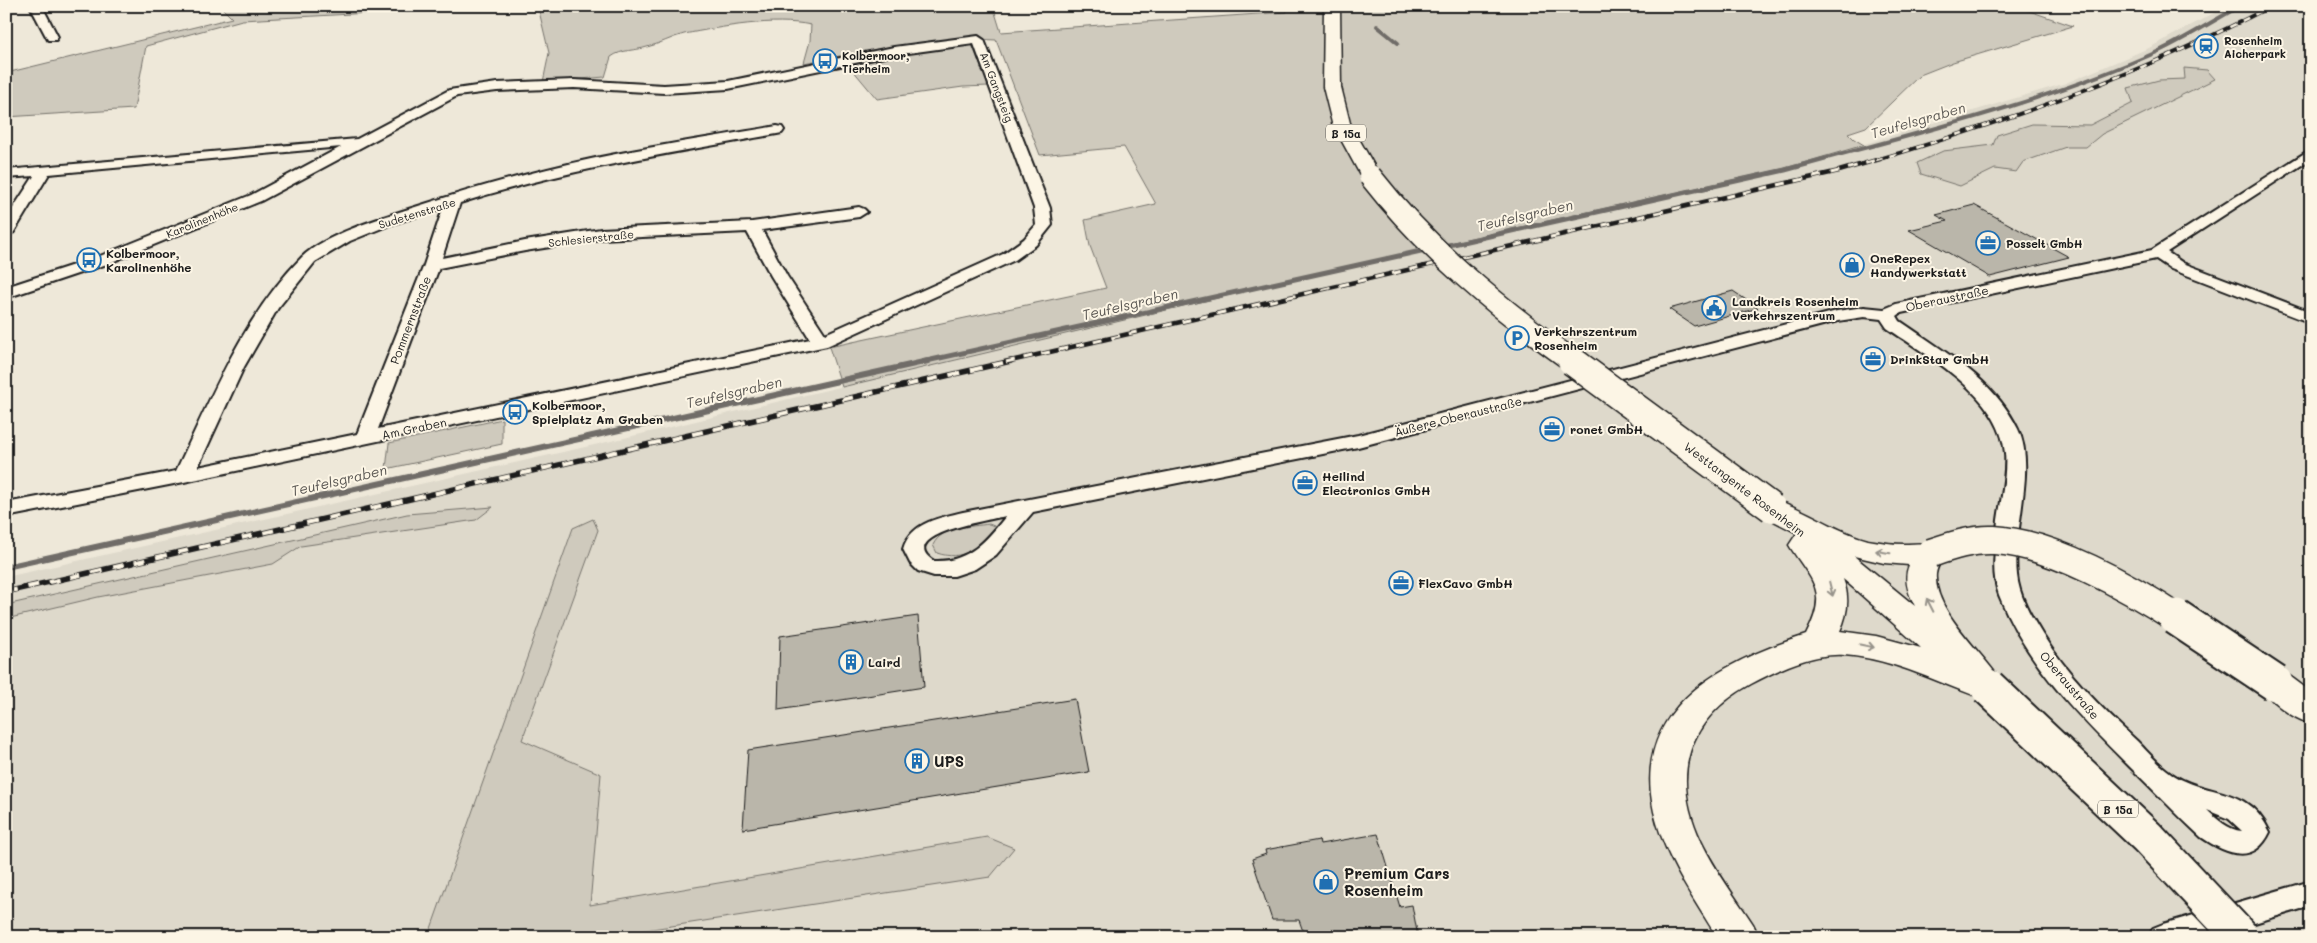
<svg xmlns="http://www.w3.org/2000/svg" width="2317" height="943" font-family="Mali,sans-serif">
  <style>
    .built { fill: #ded9cb }
    .green { fill: #cfcabd; stroke: #76736c }
    .lines { fill: none; stroke-linecap: round; stroke-linejoin: round }
    .stream-far2 { stroke: #6f6c67; stroke-width: 4 }
    .stream-far1 { stroke: #6f6c67; stroke-width: 5 }
    .stream { stroke: #6f6c67; stroke-width: 6 }
    .building { fill: #bab6aa; stroke: #1c1c1c }
    .minor-casing { stroke: #1c1c1c; stroke-width: 4 }
    .trunk-casing { stroke: #1c1c1c; stroke-width: 3 }
    .minor { fill: #fcf5e5; fill-rule: evenodd }
    .trunk { fill: #fcf5e5; fill-rule: evenodd }
    .rail-far2-casing { stroke: #1c1c1c; stroke-width: 4 }
    .rail-far1-casing { stroke: #1c1c1c; stroke-width: 4.5 }
    .rail-casing { stroke: #1c1c1c; stroke-width: 5.5 }
    .rail-far2 { stroke: #fcf5e5; stroke-width: 2.5; stroke-dasharray: 7; stroke-linecap: butt }
    .rail-far1 { stroke: #fcf5e5; stroke-width: 3; stroke-dasharray: 9; stroke-linecap: butt }
    .rail { stroke: #fcf5e5; stroke-width: 4; stroke-dasharray: 11; stroke-linecap: butt }
    .trunk-bridge-far2-casing { stroke: #1c1c1c; stroke-width: 25; stroke-linecap: butt }
    .trunk-bridge-far1-casing { stroke: #1c1c1c; stroke-width: 31; stroke-linecap: butt }
    .trunk-bridge-casing { stroke: #1c1c1c; stroke-width: 39; stroke-linecap: butt }
    .trunk-bridge-far2 { stroke: #fcf5e5; stroke-width: 22 }
    .trunk-bridge-far1 { stroke: #fcf5e5; stroke-width: 28 }
    .trunk-bridge { stroke: #fcf5e5; stroke-width: 35 }
    .oneway { stroke: #97938b }
    .labels { text-anchor: middle; dominant-baseline: central; stroke-width: 4; stroke-linejoin: round; paint-order: stroke }
    .far-poi-label { font-size: 11px; font-weight: bold; fill: #1c1c1c; stroke: #fcf5e5; text-anchor: start }
    .far-street-label { font-size: 11px; fill: #1c1c1c; stroke: #fcf5e5 }
    .shield { fill: #fcf5e5; stroke: #5f5d58; stroke-width: 1 }
    .shield-label { font-size: 11px; font-weight: bold; fill: #1c1c1c }
    .poi-label { font-size: 12px; font-weight: bold; fill: #1c1c1c; stroke: #fcf5e5; text-anchor: start }
    .street-label { font-size: 12px; fill: #1c1c1c; stroke: #fcf5e5 }
    .water-label { font-size: 14px; font-style: italic; fill: #5b5854; stroke: #fcf5e5 }
    .near-poi-label { font-size: 15px; font-weight: bold; fill: #1c1c1c; stroke: #fcf5e5; text-anchor: start }
  </style>
  <rect width="100%" height="100%" fill="#eee8d9"/>
  <filter id="ink" filterUnits="userSpaceOnUse"><feTurbulence type="fractalNoise" baseFrequency=".02" numOctaves="2"/><feDisplacementMap in="SourceGraphic" scale="10" xChannelSelector="R" yChannelSelector="G"/><feConvolveMatrix kernelMatrix="1 2 1 2 8 2 1 2 1" color-interpolation-filters="sRGB"/></filter>
  <g filter="url(#ink)">
    <!-- built -->
    <path class="built" d="M 2227,6 L 2311,6 L 2311,937 L 6,937 L 6,577 L 603,443 L 1462,240 L 1782,169 L 2066,83 L 2149,48 Z"/>
    <!-- green -->
    <g class="green">
      <path d="M 220,6 L 443,6 L 443,9 L 242,20 L 146,46 L 134,109 L 6,117 L 6,73 L 232,18 Z"/>
      <path d="M 533,6 L 993,6 L 1001,32 L 1287,12 L 1285,6 L 2015,6 L 2073,26 L 1953,62 L 1920,75 L 1866,127 L 1848,133 L 1854,139 L 1864,145 L 1782,169 L 1462,240 L 842,387 L 829,347 L 1106,288 L 1090,246 L 1085,220 L 1156,204 L 1124,147 L 1040,155 L 996,40 C 932,36 867,51 804,63 L 810,41 L 811,25 C 773,17 722,27 684,34 C 672,37 660,44 647,47 C 635,51 622,49 611,57 L 605,77 L 543,82 L 549,53 L 539,11 Z"/>
      <path d="M 972,45 L 989,86 L 963,87 L 877,99 L 847,63 L 932,48 Z"/>
      <path d="M 2184,68 L 2207,70 L 2215,79 L 2102,134 L 2086,147 L 2066,147 L 2023,162 L 2016,172 L 1995,169 L 1960,186 L 1921,174 L 1917,163 L 1943,151 L 1993,145 L 1997,135 L 2032,124 L 2090,125 L 2133,103 L 2128,88 L 2159,80 L 2185,79 Z"/>
      <path d="M 502,419 L 502,444 L 386,469 L 389,443 Z"/>
      <path d="M 493,507 L 476,520 L 301,546 L 273,564 L 98,597 L 6,619 L 6,605 L 407,514 Z"/>
      <path d="M 593,519 L 598,530 L 522,740 L 601,774 L 590,905 L 987,837 L 1014,848 L 990,877 L 600,937 L 428,937 L 573,528 Z"/>
      <path d="M 989,524 L 994,526 L 995,529 C 978,547 963,562 937,553 L 933,545 C 942,526 970,527 989,524 Z"/>
    </g>
    <g class="lines">
      <!-- stream-far2 -->
      <g class="stream-far2">
        <path d="M 1377,26 L 1398,43"/>
        <path d="M 1820,160 C 1934,129 2049,100 2157,52 C 2185,39 2213,21 2240,6"/>
      </g>
      <!-- stream-far1 -->
      <g class="stream-far1">
        <path d="M 1440,247 L 1785,170 L 1825,159"/>
        <path d="M 922,362 L 1430,249"/>
      </g>
      <!-- stream -->
      <path class="stream" d="M 6,567 L 928,361"/>
    </g>
    <!-- building -->
    <g class="building">
      <path d="M 1974,205 L 2069,257 L 1990,277 L 1909,230 L 1947,221 L 1936,215 Z"/>
      <path d="M 1733,291 L 1758,308 L 1694,326 L 1669,309 Z"/>
      <path d="M 918,616 L 924,687 L 778,710 L 780,636 Z"/>
      <path d="M 1075,699 L 1089,772 L 743,829 L 748,750 Z"/>
      <path d="M 1378,834 L 1400,907 L 1412,905 L 1418,937 L 1305,937 L 1299,920 L 1272,920 L 1252,859 L 1266,854 L 1265,850 L 1319,840 L 1320,844 Z"/>
    </g>
    <g class="lines">
      <!-- minor casing -->
      <g class="minor-casing">
        <g id="minor">
          <path d="M 30,6 L 42,6 L 58,37 L 56,40 L 48,40 Z"/>
          <path d="M 978,36 L 984,40 L 1050,208 L 1052,225 L 1036,245 L 1015,260 L 827,346 L 184,482 L 6,517 L 6,503 L 176,471 C 211,398 244,315 302,257 C 324,235 383,217 412,208 C 471,189 530,172 591,159 C 652,146 715,137 777,126 L 782,127 L 784,130 L 782,133 L 777,134 C 670,153 564,170 460,203 L 442,258 L 525,241 L 601,229 L 752,222 L 859,207 L 864,209 L 867,212 L 859,217 L 762,230 L 787,276 L 825,334 L 1003,254 L 1024,239 L 1036,225 L 1034,208 L 974,44 L 894,55 L 728,89 L 664,93 L 574,88 L 497,91 L 457,96 L 261,201 L 107,264 L 6,298 L 6,287 L 95,258 L 251,195 L 341,147 L 49,174 L 14,232 L 6,237 L 6,219 L 34,176 L 6,178 L 6,170 L 357,139 L 449,90 L 497,83 L 574,80 L 664,85 L 728,81 L 894,47 ZM 443,208 L 424,265 L 357,434 L 198,467 L 244,367 L 278,308 L 315,262 L 350,241 L 392,224 ZM 747,232 L 771,276 L 810,339 L 378,429 L 439,268 L 525,251 L 601,239 Z"/>
          <path d="M 2311,149 L 2311,159 L 2167,252 L 2183,263 L 2311,312 L 2311,323 L 2171,269 L 2156,259 L 1901,313 L 1897,316 L 1900,321 C 1943,351 1994,379 2018,429 C 2037,468 2012,531 2017,575 C 2019,596 2031,616 2042,634 C 2067,674 2102,709 2137,741 C 2147,751 2156,762 2167,770 C 2202,799 2246,781 2270,832 C 2254,866 2226,854 2201,837 C 2177,815 2155,791 2131,768 C 2080,717 2026,664 1999,595 C 1990,571 1996,545 1998,520 C 2001,498 2007,475 2005,453 C 2000,396 1929,357 1887,328 L 1881,319 L 1864,317 L 1838,321 L 1358,447 L 1033,512 L 996,555 L 975,569 L 954,576 L 934,576 L 918,571 L 910,563 L 903,549 C 911,522 939,518 963,512 L 1358,435 L 1837,311 L 1864,307 L 1884,309 L 1896,304 L 2152,250 ZM 1006,516 C 987,540 968,563 934,561 C 893,535 993,519 1006,516 ZM 2207,810 L 2229,819 L 2242,831 C 2228,830 2217,819 2207,810 Z"/>
          <path d="M 2311,881 L 2311,906 L 2208,937 L 2149,937 L 2153,928 L 2163,924 Z"/>
        </g>
      </g>
      <!-- trunk casing -->
      <g class="trunk-casing">
        <g id="trunk">
          <path d="M 1324,6 L 1340,6 L 1341,87 L 1350,123 L 1380,176 L 1377,180 L 1370,182 L 1363,180 L 1332,123 L 1323,87 Z"/>
          <path d="M 1772,499 C 1806,508 1834,531 1868,540 C 1880,542 1891,544 1903,544 C 1917,544 1928,542 1941,546 L 1946,553 C 1942,559 1937,566 1936,574 C 1933,613 1987,655 2005,687 L 2000,696 L 1988,700 C 1939,684 1896,659 1844,655 C 1812,653 1779,669 1751,684 C 1687,719 1670,775 1701,841 C 1715,870 1735,897 1753,924 L 1759,937 L 1717,937 C 1695,901 1669,864 1657,823 C 1624,712 1717,663 1806,635 C 1830,589 1811,581 1789,545 L 1797,533 L 1762,515 L 1758,508 L 1762,501 ZM 1854,556 L 1884,563 L 1909,565 C 1903,579 1908,593 1915,606 ZM 1843,579 L 1850,585 L 1921,648 L 1876,636 L 1840,631 C 1848,614 1850,597 1843,579 Z"/>
          <path d="M 2275,670 L 2287,674 L 2311,692 L 2311,724 C 2292,718 2268,701 2259,683 L 2263,674 Z"/>
        </g>
      </g>
      <!-- minor -->
      <use href="#minor" class="minor"/>
      <!-- trunk -->
      <use href="#trunk" class="trunk"/>
      <!-- rail-far2 casing -->
      <g class="rail-far2-casing">
        <path id="rail-far2" d="M 1876,160 C 2013,119 2144,73 2271,6"/>
      </g>
      <!-- rail-far1 casing -->
      <g class="rail-far1-casing">
        <path id="rail-far1" d="M 1006,362 L 1839,171 L 1880,159"/>
      </g>
      <!-- rail casing -->
      <g class="rail-casing">
        <path id="rail" d="M 6,592 L 1011,361"/>
      </g>
      <!-- rail-far2 -->
      <use href="#rail-far2" class="rail-far2"/>
      <!-- rail-far1 -->
      <use href="#rail-far1" class="rail-far1"/>
      <!-- rail -->
      <use href="#rail" class="rail"/>
      <!-- trunk-bridge-far2 casing -->
      <g class="trunk-bridge-far2-casing">
        <path id="trunk-bridge-far2" d="M 1370,176 C 1428,250 1498,308 1574,362"/>
      </g>
      <!-- trunk-bridge-far1 casing -->
      <g class="trunk-bridge-far1-casing">
        <g id="trunk-bridge-far1">
          <path d="M 1572,361 L 1772,508"/>
          <path d="M 1931,553 C 1951,546 1972,539 1994,540 C 2051,543 2131,588 2178,619"/>
        </g>
      </g>
      <!-- trunk-bridge casing -->
      <g class="trunk-bridge-casing">
        <g id="trunk-bridge">
          <path d="M 2176,617 L 2275,683"/>
          <path d="M 1988,687 L 2147,837 L 2241,937"/>
        </g>
      </g>
      <!-- trunk-bridge-far2 -->
      <use href="#trunk-bridge-far2" class="trunk-bridge-far2"/>
      <!-- trunk-bridge-far1 -->
      <use href="#trunk-bridge-far1" class="trunk-bridge-far1"/>
      <!-- trunk-bridge -->
      <use href="#trunk-bridge" class="trunk-bridge"/>
    </g>
    <!-- one-way arrows -->
    <defs><path id="oneway-shaft" d="M-6 0H5M1.5-3L5.5 0L1.5 3" fill="none" stroke-width="1.6" stroke-linecap="round" stroke-linejoin="round" transform="scale(1.25)"/></defs>
    <g class="oneway">
      <use href="#oneway-shaft" transform="translate(1883 552) rotate(-171)"/>
      <use href="#oneway-shaft" transform="translate(1831 589) rotate(76)"/>
      <use href="#oneway-shaft" transform="translate(1930 605) rotate(-117)"/>
      <use href="#oneway-shaft" transform="translate(1867 646) rotate(12)"/>
    </g>
  </g>
  <!-- icons -->
  <defs>
    <g id="station-ring" transform="scale(1.25)"><circle r="9.5" fill="#fcf5e5" stroke="#1f6fb2" stroke-width="1.5"/><path d="M-3-6H3Q5-6 5-4V2Q5 4 3 4L4.5 6H3L1.5 4h-3L-3 6H-4.5L-3 4Q-5 4-5 2V-4Q-5-6-3-6ZM-3.5-4v3h7v-3ZM-3.5 1v1.5H-2V1ZM2 1v1.5H3.5V1Z" fill="#1f6fb2"/></g>
    <g id="bus-ring" transform="scale(1.25)"><circle r="9.5" fill="#fcf5e5" stroke="#1f6fb2" stroke-width="1.5"/><path d="M-5-6H5V4H4V6H2V4H-2V6H-4V4H-5ZM-3.5-4V0h7V-4ZM-3.5 1.2v1.5H-2V1.2ZM2 1.2v1.5H3.5V1.2Z" fill="#1f6fb2"/></g>
    <g id="office-ring" transform="scale(1.25)"><circle r="9.5" fill="#fcf5e5" stroke="#1f6fb2" stroke-width="1.5"/><path d="M-6-3h4V-5.5h4V-3h4V5H-6ZM-1-4.5V-3h2v-1.5ZM-6 0V1H6V0Z" fill="#1f6fb2"/></g>
    <g id="shop-ring" transform="scale(1.25)"><circle r="9.5" fill="#fcf5e5" stroke="#1f6fb2" stroke-width="1.5"/><path d="M-5-2.5h2.3a2.7 3.5 0 0 1 5.4 0H5L5.5 6h-11ZM-1.5-2.5h3a1.5 2.3 0 0 0-3 0Z" fill="#1f6fb2"/></g>
    <g id="civic-ring" transform="scale(1.25)"><circle r="9.5" fill="#fcf5e5" stroke="#1f6fb2" stroke-width="1.5"/><path d="M-.6-6.5H3V-4.5H.6V-3L4-1V1h2V6H-6V1h2V-1L-.6-3ZM-1.2 2.5V6h2.4V2.5Z" fill="#1f6fb2"/></g>
    <g id="parking-ring" transform="scale(1.25)"><circle r="9.5" fill="#fcf5e5" stroke="#1f6fb2" stroke-width="1.5"/><path d="M-3.5-5.5H1a3.5 3.5 0 0 1 0 7H-1V5.5H-3.5ZM-1-3.4V-.6H.8a1.4 1.4 0 0 0 0-2.8Z" fill="#1f6fb2"/></g>
    <g id="building-ring" transform="scale(1.25)"><circle r="9.5" fill="#fcf5e5" stroke="#1f6fb2" stroke-width="1.5"/><path d="M-4-6H4V6H1V3H-1V6H-4ZM-2.5-4.3h1.7v1.8h-1.7ZM.8-4.3h1.7v1.8H.8ZM-2.5-1h1.7V.8h-1.7ZM.8-1h1.7V.8H.8Z" fill="#1f6fb2"/></g>
  </defs>
  <g fill-rule="evenodd">
    <use href="#station-ring" x="2206" y="46"/>
    <use href="#bus-ring" x="825" y="61"/>
    <use href="#office-ring" x="1988" y="243"/>
    <use href="#bus-ring" x="89" y="260"/>
    <use href="#shop-ring" x="1852" y="265"/>
    <use href="#civic-ring" x="1714" y="308"/>
    <use href="#parking-ring" x="1517" y="338"/>
    <use href="#office-ring" x="1873" y="359"/>
    <use href="#bus-ring" x="515" y="412"/>
    <use href="#office-ring" x="1552" y="429"/>
    <use href="#office-ring" x="1305" y="483"/>
    <use href="#office-ring" x="1401" y="583"/>
    <use href="#building-ring" x="851" y="662"/>
    <use href="#building-ring" x="917" y="761"/>
    <use href="#shop-ring" x="1326" y="882"/>
  </g>
  <g class="labels">
    <!-- far-poi labels -->
    <g class="far-poi-label">
      <text x="2224" y="40">Rosenheim<tspan x="2224" dy="13">Aicherpark</tspan></text>
      <text x="842" y="55">Kolbermoor,<tspan x="842" dy="13">Tierheim</tspan></text>
      <text x="2006" y="243">Posselt GmbH</text>
    </g>
    <!-- far-street labels -->
    <g class="far-street-label">
      <text transform="translate(997 87) rotate(69)">Am Gangsteig</text>
      <text transform="translate(417 213) rotate(-17)">Sudetenstraße</text>
      <text transform="translate(202 220) rotate(-22)">Karolinenhöhe</text>
      <text transform="translate(591 238) rotate(-6)">Schlesierstraße</text>
    </g>
    <!-- shield labels -->
    <g class="shield">
      <rect x="1326" y="124.5" width="40" height="17" rx="4"/>
      <rect x="2098" y="800.5" width="40" height="17" rx="4"/>
    </g>
    <g class="shield-label">
      <text x="1346" y="133">B 15a</text>
      <text x="2118" y="809">B 15a</text>
    </g>
    <!-- poi labels -->
    <g class="poi-label">
      <text x="106" y="253">Kolbermoor,<tspan x="106" dy="14">Karolinenhöhe</tspan></text>
      <text x="1870" y="258">OneRepex<tspan x="1870" dy="14">Handywerkstatt</tspan></text>
      <text x="1732" y="301">Landkreis Rosenheim<tspan x="1732" dy="14">Verkehrszentrum</tspan></text>
      <text x="1534" y="331">Verkehrszentrum<tspan x="1534" dy="14">Rosenheim</tspan></text>
      <text x="1890" y="359">DrinkStar GmbH</text>
      <text x="532" y="405">Kolbermoor,<tspan x="532" dy="14">Spielplatz Am Graben</tspan></text>
      <text x="1570" y="429">ronet GmbH</text>
      <text x="1322" y="476">Heilind<tspan x="1322" dy="14">Electronics GmbH</tspan></text>
      <text x="1418" y="583">FlexCavo GmbH</text>
      <text x="868" y="662">Laird</text>
    </g>
    <!-- street labels -->
    <g class="street-label">
      <text transform="translate(1947 298) rotate(-12)">Oberaustraße</text>
      <text transform="translate(410 320) rotate(-69)">Pommernstraße</text>
      <text transform="translate(1458 416) rotate(-14)">Äußere Oberaustraße</text>
      <text transform="translate(414 428) rotate(-12)">Am Graben</text>
      <text transform="translate(1745 489) rotate(37)">Westtangente Rosenheim</text>
      <text transform="translate(2070 685) rotate(50)">Oberaustraße</text>
    </g>
    <!-- water labels -->
    <g class="water-label">
      <text transform="translate(1918 120) rotate(-16)">Teufelsgraben</text>
      <text transform="translate(1525 215) rotate(-13)">Teufelsgraben</text>
      <text transform="translate(1130 304) rotate(-13)">Teufelsgraben</text>
      <text transform="translate(734 392) rotate(-13)">Teufelsgraben</text>
      <text transform="translate(339 480) rotate(-13)">Teufelsgraben</text>
    </g>
    <!-- near-poi labels -->
    <g class="near-poi-label">
      <text x="934" y="761">UPS</text>
      <text x="1344" y="873">Premium Cars<tspan x="1344" dy="17">Rosenheim</tspan></text>
    </g>
  </g>
  <!-- margin -->
  <rect width="2317" height="943" fill="none" stroke="#fcf5e5" stroke-width="25"/>
  <rect x="12" y="12" width="2292" height="918" fill="none" stroke="#1c1c1c" stroke-width="2" filter="url(#ink)"/>
</svg>
